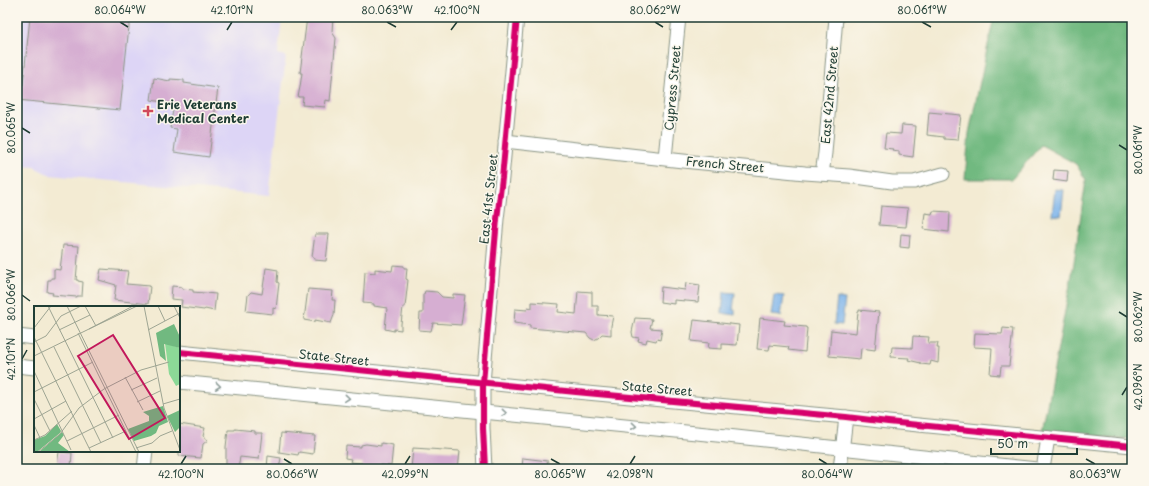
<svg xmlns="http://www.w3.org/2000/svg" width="1149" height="486" font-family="'Playpen Sans',sans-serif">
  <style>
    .built { fill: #ddd5f6 }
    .forest { fill: #71b980; stroke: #487b5a }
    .water { fill: #7cb3eb; stroke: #4e7890 }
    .building { fill: #d6aed2 }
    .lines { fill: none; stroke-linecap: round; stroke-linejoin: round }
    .street-casing { stroke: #899484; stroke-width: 15 }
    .street { stroke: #fff; stroke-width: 13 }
    .cycleway-casing { stroke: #fbf7ec; stroke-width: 8 }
    .cycleway { stroke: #d6006c; stroke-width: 6 }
    .oneway { stroke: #8f9e9a }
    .ticks { fill: none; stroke: #1f3d34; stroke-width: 1.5 }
    .poi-dot { fill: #d1495b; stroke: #fbf7ec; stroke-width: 1.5 }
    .labels { text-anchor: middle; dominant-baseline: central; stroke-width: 3; stroke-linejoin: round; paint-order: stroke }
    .street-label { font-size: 12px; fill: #1f3d34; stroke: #fbf7ec }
    .poi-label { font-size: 12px; font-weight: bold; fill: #1f3d34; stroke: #fbf7ec; text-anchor: start }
    .inset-road { fill: none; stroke: #9ea593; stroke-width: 1 }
    .view { fill: #c2185b; fill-opacity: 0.15; stroke: #c2185b; stroke-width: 2 }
    .inset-edge { fill: none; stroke: #1f3d34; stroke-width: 2 }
    .neatline { fill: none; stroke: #1f3d34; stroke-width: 1.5 }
    .ticks-label { font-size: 10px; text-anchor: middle; fill: #1f3d34 }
  </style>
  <rect width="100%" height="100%" fill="#fbf7ec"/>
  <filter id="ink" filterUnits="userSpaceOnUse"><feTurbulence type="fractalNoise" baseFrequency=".025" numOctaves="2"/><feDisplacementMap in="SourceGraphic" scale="8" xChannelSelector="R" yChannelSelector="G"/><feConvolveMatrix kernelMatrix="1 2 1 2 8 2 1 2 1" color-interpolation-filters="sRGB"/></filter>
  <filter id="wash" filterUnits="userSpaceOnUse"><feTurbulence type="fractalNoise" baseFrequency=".012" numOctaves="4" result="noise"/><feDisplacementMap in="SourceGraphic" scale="16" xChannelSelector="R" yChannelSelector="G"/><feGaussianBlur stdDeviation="0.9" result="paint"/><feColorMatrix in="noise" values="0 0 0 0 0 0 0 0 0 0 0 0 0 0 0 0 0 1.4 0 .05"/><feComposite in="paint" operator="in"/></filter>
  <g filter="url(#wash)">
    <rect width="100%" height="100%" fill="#f3ebd3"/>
    <!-- built -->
    <path class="built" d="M 17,17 L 282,17 L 278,54 L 286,56 L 269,196 L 50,175 L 34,167 L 17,166 Z"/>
    <!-- forest -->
    <path class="forest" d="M 994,17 L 1132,17 L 1132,439 L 1042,432 L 1073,269 L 1086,180 L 1076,164 L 1041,145 L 1012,179 L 965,179 L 969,133 Z"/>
    <!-- water -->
    <g class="water">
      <path d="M 1055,189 L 1064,190 L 1061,216 L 1052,215 Z"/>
      <path d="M 724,292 L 735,293 L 733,310 L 735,310 L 735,315 L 722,313 Z"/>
      <path d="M 774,295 L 784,296 L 781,316 L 771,315 Z"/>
      <path d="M 837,298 L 845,299 L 842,325 L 834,324 Z"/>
    </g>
    <g id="blocks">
      <!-- building -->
      <g class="building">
        <path d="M 30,17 L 130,17 L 120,110 L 17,100 L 19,84 L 23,85 Z"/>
        <path d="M 307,17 L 333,17 L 332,32 L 336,38 L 330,101 L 326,100 L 325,107 L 302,105 L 303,97 L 298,97 L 300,87 L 302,73 L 300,73 Z"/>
        <path d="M 154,78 L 170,81 L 170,79 L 184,80 L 184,83 L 218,88 L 209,157 L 174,152 L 177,129 L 170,128 L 174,104 L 151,100 Z"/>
        <path d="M 929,112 L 961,115 L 958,140 L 944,139 L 944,137 L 927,135 Z"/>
        <path d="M 902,125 L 916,126 L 913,157 L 899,155 L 899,151 L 892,150 L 893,149 L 884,148 L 886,133 L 901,134 Z"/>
        <path d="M 1054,170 L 1068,171 L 1067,182 L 1053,180 Z"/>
        <path d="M 881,206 L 908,208 L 906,227 L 879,225 Z"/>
        <path d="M 933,211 L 950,212 L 949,232 L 923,229 L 925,213 L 932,214 Z"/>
        <path d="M 315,234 L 329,234 L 326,261 L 314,260 L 315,258 L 312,257 Z"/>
        <path d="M 901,234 L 910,235 L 909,248 L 900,247 Z"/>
        <path d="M 63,245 L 79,246 L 76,280 L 78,280 L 78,281 L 83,282 L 82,296 L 77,296 L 77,297 L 52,295 L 53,293 L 47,292 L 48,280 L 51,280 L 51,278 L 54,278 L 54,269 L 60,270 Z"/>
        <path d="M 393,265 L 404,266 L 404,268 L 407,268 L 406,279 L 408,280 L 405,307 L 403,307 L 401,324 L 401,330 L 394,329 L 394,331 L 385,329 L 387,308 L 374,306 L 374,304 L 363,303 L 365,272 L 375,273 L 375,269 L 392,271 Z"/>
        <path d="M 266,268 L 278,270 L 277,282 L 279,283 L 276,309 L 273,308 L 273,314 L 246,311 L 248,295 L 251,292 L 262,294 Z"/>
        <path d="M 101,269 L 128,271 L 126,284 L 150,286 L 148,304 L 114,300 L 116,285 L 99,280 Z"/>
        <path d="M 686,283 L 700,285 L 698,302 L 674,300 L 674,304 L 660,302 L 661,287 L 685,290 Z"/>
        <path d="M 172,286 L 182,287 L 182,289 L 193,290 L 193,292 L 216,294 L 214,311 L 205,309 L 204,310 L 181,307 L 182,300 L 171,299 Z"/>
        <path d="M 308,289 L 333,291 L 332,300 L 335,300 L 334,315 L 331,323 L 315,320 L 315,322 L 304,320 Z"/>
        <path d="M 425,291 L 437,292 L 442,297 L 453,298 L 453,294 L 465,295 L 461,325 L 433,323 L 431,331 L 419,330 L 420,313 L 423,313 L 423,294 L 424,294 Z"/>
        <path d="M 578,291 L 592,292 L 592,306 L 598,306 L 598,315 L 613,316 L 611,326 L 611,335 L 602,334 L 598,338 L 594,340 L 590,338 L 586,333 L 530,328 L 530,325 L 514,323 L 515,309 L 527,310 L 528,307 L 532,308 L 532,302 L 559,304 L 558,312 L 576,314 Z"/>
        <path d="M 859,310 L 879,312 L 875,350 L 861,348 L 860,359 L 829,356 L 831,330 L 856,333 L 858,312 L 859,312 Z"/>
        <path d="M 635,318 L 652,319 L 650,328 L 662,329 L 660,340 L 657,339 L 656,341 L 647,339 L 646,343 L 638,341 L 639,338 L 633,337 L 632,332 Z"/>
        <path d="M 760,318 L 785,321 L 784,325 L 806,327 L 806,328 L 807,328 L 805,352 L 788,350 L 789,347 L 770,345 L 769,350 L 757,349 Z"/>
        <path d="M 694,320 L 739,325 L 737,345 L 722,344 L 722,349 L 708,348 L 709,343 L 691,341 Z"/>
        <path d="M 1003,328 L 1013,329 L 1009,366 L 1001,366 L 1000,375 L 990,374 L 992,348 L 974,347 L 975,333 L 1002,334 Z"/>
        <path d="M 913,336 L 929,337 L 928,343 L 938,343 L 937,348 L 939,348 L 938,363 L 931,361 L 930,365 L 921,364 L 921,363 L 908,360 L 909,358 L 891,357 L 892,347 L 912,348 Z"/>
        <path d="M 179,424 L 205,428 L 203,436 L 208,440 L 203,444 L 201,458 L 179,456 Z"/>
        <path d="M 235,429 L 255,431 L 255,433 L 262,433 L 259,459 L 240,457 L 238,469 L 226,469 L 226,447 L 228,430 L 235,430 Z"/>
        <path d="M 281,433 L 315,436 L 313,454 L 299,452 L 298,455 L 279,452 Z"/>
        <path d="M 381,443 L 393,445 L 391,466 L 380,465 L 379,468 L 370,466 L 370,468 L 361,467 L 362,463 L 350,462 L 351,459 L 345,458 L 346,446 L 361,447 L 361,445 L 366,444 L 381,446 Z"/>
        <path d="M 413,448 L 460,451 L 458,469 L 411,469 Z"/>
        <path d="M 59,452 L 72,453 L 71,467 L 57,466 Z"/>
        <path d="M 268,456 L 281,458 L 279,469 L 267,469 Z"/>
        <path d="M 523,458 L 548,461 L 546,469 L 527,469 L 527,467 L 522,467 Z"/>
      </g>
    </g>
  </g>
  <g filter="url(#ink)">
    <use href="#blocks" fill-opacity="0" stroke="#899484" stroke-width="1"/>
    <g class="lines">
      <!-- street casing -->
      <g class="street-casing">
        <g id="street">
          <path d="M 505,141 L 683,161 L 805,173 L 849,176 L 892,182 L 914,182 L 943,174"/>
          <path d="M 665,158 L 679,17"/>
          <path d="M 822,174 L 825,153 L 836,17"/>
          <path d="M 17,336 L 35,338"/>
          <path d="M 179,352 L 576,392 L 846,417 L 888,422 L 1132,446"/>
          <path d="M 17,366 L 35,368"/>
          <path d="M 179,382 L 727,436 L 1037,469"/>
          <path d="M 144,469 L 146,451"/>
          <path d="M 485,469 L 483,428 L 483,383 L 497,219 L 502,178 L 517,17"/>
          <path d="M 840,469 L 846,417"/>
          <path d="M 1043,469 L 1048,438"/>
        </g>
      </g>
      <!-- street -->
      <use href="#street" class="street"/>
      <!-- cycleway casing -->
      <g class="cycleway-casing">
        <g id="cycleway">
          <path d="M 179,352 L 576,392 L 846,417 L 888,422 L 1132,446"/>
          <path d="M 485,469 L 483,428 L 483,383 L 497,219 L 502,178 L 517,17"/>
        </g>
      </g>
      <!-- cycleway -->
      <use href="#cycleway" class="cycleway"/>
    </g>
    <!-- one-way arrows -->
    <defs><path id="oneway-chevron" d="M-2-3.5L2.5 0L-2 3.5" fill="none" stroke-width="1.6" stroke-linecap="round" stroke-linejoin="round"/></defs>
    <g class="oneway">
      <use href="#oneway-chevron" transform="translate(218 386) rotate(6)"/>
      <use href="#oneway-chevron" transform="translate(347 398) rotate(5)"/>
      <use href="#oneway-chevron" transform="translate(504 413) rotate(6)"/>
      <use href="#oneway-chevron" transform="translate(634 426) rotate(6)"/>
    </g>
  </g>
  <!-- ticks -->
  <path class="ticks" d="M 120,22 L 128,27M 387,22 L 396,27M 655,22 L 663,27M 922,22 L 931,27M 227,30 L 232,22M 451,30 L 457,22M 22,128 L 30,133M 1119,145 L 1127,150M 22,295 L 30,301M 1119,312 L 1127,317M 22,359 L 27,350M 1122,395 L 1127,387M 284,459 L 292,464M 551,459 L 560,464M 819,459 L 827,464M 1086,459 L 1095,464M 181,464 L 186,456M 405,464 L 410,456M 630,464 L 635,456"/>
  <!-- markers -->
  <path class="poi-dot" d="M146 105h4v4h4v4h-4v4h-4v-4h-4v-4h4z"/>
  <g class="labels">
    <!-- street labels -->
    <g class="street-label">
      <text transform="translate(672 88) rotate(-85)">Cypress Street</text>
      <text transform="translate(829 95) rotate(-85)">East 42nd Street</text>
      <text transform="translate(725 164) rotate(5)">French Street</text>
      <text transform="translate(488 199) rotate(-84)">East 41st Street</text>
      <text transform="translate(334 357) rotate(6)">State Street</text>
      <text transform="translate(657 388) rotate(5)">State Street</text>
    </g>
    <!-- poi labels -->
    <g class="poi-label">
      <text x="157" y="104">Erie Veterans<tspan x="157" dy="14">Medical Center</tspan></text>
    </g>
  </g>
  <!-- overview -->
  <g transform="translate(34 306)">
    <rect width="146" height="146" fill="#f3ebd3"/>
    <path d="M 131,37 L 146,42 L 146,78 L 142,80 L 135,68 Z" fill="#8cd997"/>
    <path d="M 140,18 L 146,31 L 146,42 L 130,38 L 132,55 L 126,50 L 122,27 ZM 129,100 L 134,116 L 125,120 L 122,127 L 117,130 L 100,135 L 94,123 L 115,115 L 115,110 L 109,106 ZM 146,104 L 146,121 L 141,126 L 133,110 ZM 23,118 L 27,125 L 26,127 L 3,146 L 0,145 L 0,134 L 11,130 ZM 28,126 L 30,129 L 24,137 L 36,146 L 5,146 Z" fill="#71b980"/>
    <path class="inset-road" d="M 14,0 L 79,132M 33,0 L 105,146M 51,0 L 62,20M 99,0 L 55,23 L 103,0M 110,0 L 130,102 L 146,144M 124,0 L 131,15M 140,0 L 146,12M 0,22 L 17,0M 25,24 L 56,9M 114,24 L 146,7M 44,27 L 102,146M 0,31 L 57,146M 0,36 L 12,30 L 27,10 L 47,0M 20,41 L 67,137M 0,50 L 55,23M 0,65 L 37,144M 91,71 L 109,104M 97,84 L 123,72M 0,86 L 59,56M 0,93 L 16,125M 103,96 L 126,85M 129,98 L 146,93M 0,113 L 32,95M 0,119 L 6,132M 0,134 L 11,129 L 38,105M 33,135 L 85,109M 55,142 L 92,125M 102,142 L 118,137 L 126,130 L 138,125M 4,146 L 26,128 L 45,102 L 70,83 L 107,64 L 135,56"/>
    <path class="view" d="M 79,29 L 131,112 L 95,133 L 44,50 Z"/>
    <rect width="146" height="146" class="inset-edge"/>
  </g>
  <!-- margin -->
  <rect width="1149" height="486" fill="none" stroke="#fbf7ec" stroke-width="44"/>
  <!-- scale -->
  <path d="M991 448v6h86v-6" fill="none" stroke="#1f3d34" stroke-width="2"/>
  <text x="997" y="448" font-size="12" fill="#1f3d34" stroke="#fbf7ec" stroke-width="3" paint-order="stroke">50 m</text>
  <rect x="22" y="22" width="1105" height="442" class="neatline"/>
  <g class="ticks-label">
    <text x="120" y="14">80.064°W</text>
    <text x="232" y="14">42.101°N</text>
    <text x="387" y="14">80.063°W</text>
    <text x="457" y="14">42.100°N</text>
    <text x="655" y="14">80.062°W</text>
    <text x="922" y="14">80.061°W</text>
    <text transform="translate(11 128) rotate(-90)" y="4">80.065°W</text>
    <text transform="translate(1138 150) rotate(-90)" y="4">80.061°W</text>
    <text transform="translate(11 295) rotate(-90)" y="4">80.066°W</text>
    <text transform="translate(1138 317) rotate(-90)" y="4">80.062°W</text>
    <text transform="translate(11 359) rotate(-90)" y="4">42.101°N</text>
    <text transform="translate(1138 387) rotate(-90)" y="4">42.096°N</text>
    <text x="181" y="478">42.100°N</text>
    <text x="292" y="478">80.066°W</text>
    <text x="405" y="478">42.099°N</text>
    <text x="560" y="478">80.065°W</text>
    <text x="630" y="478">42.098°N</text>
    <text x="827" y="478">80.064°W</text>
    <text x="1095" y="478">80.063°W</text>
  </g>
</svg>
